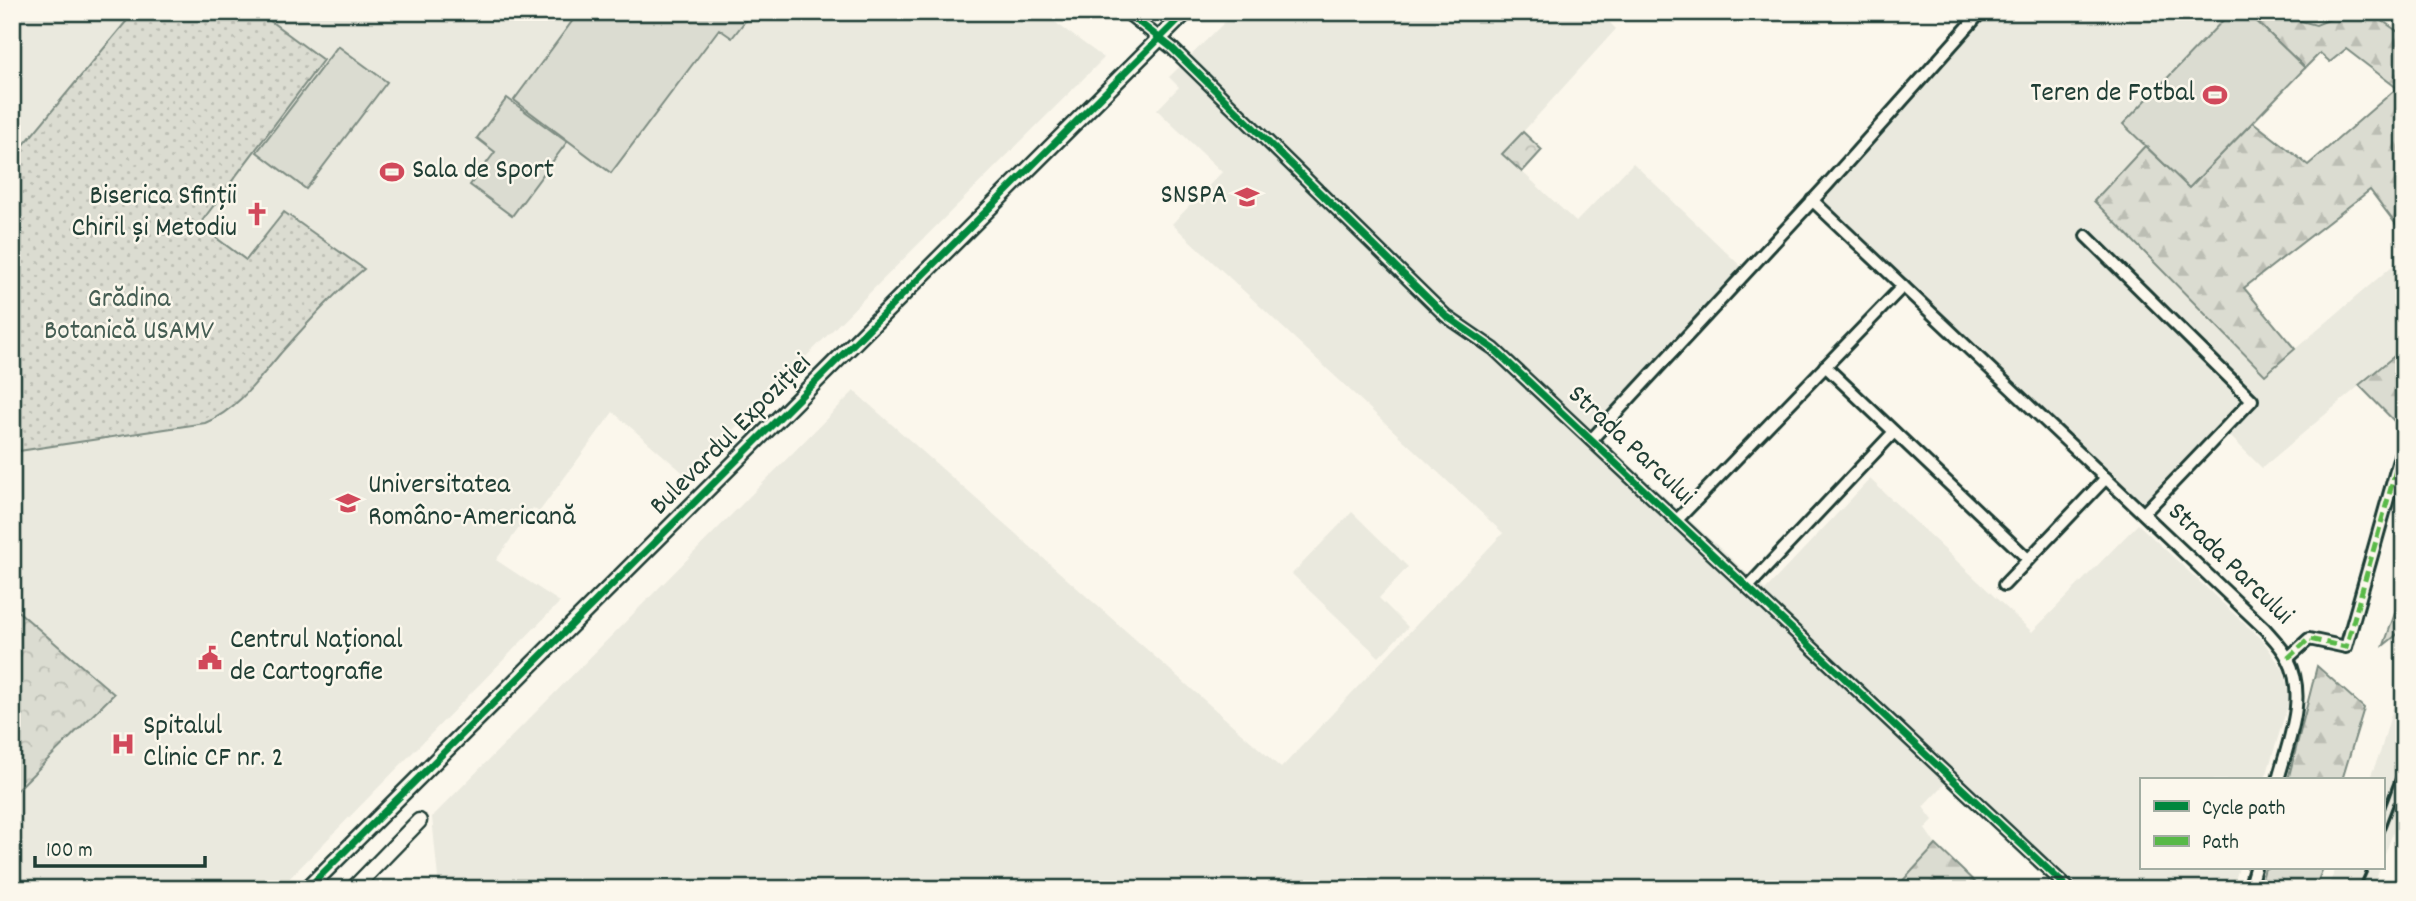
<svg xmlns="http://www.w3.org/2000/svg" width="2416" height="901" font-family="Dekko,sans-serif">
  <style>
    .built { fill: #eae9de }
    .grass { fill: url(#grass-dots); stroke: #7d8c82; stroke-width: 2 }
    .forest { fill: url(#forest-firs); stroke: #7d8c82; stroke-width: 2 }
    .park { fill: url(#park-crowns); stroke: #7d8c82; stroke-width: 2 }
    .pitch { fill: #dbdcd1; stroke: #7d8c82; stroke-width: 2 }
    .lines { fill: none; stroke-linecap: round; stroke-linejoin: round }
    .minor-casing { stroke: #1f3d34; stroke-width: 16 }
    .tertiary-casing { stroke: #1f3d34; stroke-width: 19 }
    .minor { stroke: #fbf7ec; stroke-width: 10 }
    .tertiary { stroke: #fbf7ec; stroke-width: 14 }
    .rail { stroke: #1f3d34; stroke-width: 3.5 }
    .quiet { stroke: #58b947; stroke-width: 5; stroke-dasharray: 10 5; stroke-linecap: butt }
    .cycleway-casing { stroke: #fbf7ec; stroke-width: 11 }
    .cycleway { stroke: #00873e; stroke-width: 7 }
    .labels { text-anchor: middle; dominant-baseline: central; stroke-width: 5; stroke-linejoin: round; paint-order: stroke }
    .poi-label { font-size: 28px; fill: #1f3d34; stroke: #fbf7ec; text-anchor: start }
    .park-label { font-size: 28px; fill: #455d53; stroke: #fbf7ec }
    .street-label { font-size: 28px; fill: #1f3d34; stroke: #fbf7ec }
  </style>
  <defs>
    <pattern id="grass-dots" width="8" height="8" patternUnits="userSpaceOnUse" patternTransform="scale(1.75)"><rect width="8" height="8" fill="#dbdcd1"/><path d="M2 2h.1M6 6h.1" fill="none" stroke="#bcbeb4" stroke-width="1.8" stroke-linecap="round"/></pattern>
    <pattern id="forest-firs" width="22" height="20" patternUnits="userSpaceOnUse" patternTransform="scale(1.75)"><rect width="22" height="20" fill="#dbdcd1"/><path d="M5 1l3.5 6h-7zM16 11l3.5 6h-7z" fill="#bcbeb4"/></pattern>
    <pattern id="park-crowns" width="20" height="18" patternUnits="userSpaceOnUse" patternTransform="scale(1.75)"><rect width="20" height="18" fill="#dbdcd1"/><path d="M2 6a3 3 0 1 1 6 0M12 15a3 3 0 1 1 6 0" fill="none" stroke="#bcbeb4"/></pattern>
  </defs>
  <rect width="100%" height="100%" fill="#fbf7ec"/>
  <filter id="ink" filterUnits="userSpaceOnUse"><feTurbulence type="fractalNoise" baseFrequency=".0143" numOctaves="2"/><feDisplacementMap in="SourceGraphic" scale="14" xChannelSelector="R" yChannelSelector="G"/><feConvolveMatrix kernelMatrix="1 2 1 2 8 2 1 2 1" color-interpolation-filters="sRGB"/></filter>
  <g filter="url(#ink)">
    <!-- built -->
    <g class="built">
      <path d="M 12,12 L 1041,12 L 1104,58 L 687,476 L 613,412 L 539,512 L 533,508 L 496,560 L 560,602 L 279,889 L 12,889 L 12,795 L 113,694 L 12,606 Z"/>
      <path d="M 1235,12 L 1599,12 L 1616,29 L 1503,154 L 1576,222 L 1633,163 L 1751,276 L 1599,436 L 1765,590 L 1870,479 L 2032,632 L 2138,524 L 2263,641 L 2284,671 L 2290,698 L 2265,780 L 2141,780 L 2141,868 L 2239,868 L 2232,889 L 2081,889 L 1956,772 L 1923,807 L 1933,820 L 1925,829 L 1936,845 L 1895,889 L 439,889 L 432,817 L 854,391 L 1281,768 L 1503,533 L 1172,224 L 1222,172 L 1157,110 L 1179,87 L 1169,77 Z"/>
      <path d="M 1981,12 L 2231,12 L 2123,123 L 2145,146 L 2094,201 L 2265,375 L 2404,256 L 2404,348 L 2262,468 L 2223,429 L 2144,513 L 1812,201 Z"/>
      <path d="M 1352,512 L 1408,567 L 1379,598 L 1408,627 L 1379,657 L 1292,574 Z"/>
      <path d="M 2404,669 L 2404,802 L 2383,860 L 2383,780 L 2369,780 L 2380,753 Z"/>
      <path d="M 2336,868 L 2380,868 L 2373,889 L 2327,889 Z"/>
    </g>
    <!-- grass -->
    <path class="grass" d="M 134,12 L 258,12 L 323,60 L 199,225 L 246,260 L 284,212 L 364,269 C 333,294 307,324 280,354 C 258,380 237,410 205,423 L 12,452 L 12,159 Z"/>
    <!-- forest -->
    <g class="forest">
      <path d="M 2247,12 L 2268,12 L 2316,25 L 2348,12 L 2370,12 L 2404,36 L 2404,235 L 2370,190 L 2244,288 L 2295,349 L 2265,375 L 2094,201 L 2145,146 L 2189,187 L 2253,122 L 2308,165 L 2397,88 L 2346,49 L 2330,62 L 2320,53 L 2305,68 Z"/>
      <path d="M 2404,348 L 2404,431 L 2359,385 Z"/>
      <path d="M 2404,587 L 2404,629 L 2384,645 Z"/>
      <path d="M 2317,666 L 2364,708 L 2342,780 L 2288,780 Z"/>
      <path d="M 1936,845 L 1981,888 L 1980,889 L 1895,889 Z"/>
      <path d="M 2265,868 L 2323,868 L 2315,888 L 2312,889 L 2286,889 L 2261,883 Z"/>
    </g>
    <!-- park -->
    <g class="park">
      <path d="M 1523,132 L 1542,150 L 1522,172 L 1502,154 Z"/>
      <path d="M 12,606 L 114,694 L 12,795 Z"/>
    </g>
    <!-- pitch -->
    <g class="pitch">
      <path d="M 579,12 L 752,12 L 732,38 L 719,29 L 611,173 L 514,100 Z"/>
      <path d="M 2231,12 L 2247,12 L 2305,68 L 2189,188 L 2123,124 Z"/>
      <path d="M 338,46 L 387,82 L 306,189 L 257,152 Z"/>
      <path d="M 507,98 L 567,142 L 512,216 L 470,185 L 495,152 L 477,138 Z"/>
    </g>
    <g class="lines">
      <!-- minor casing -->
      <g class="minor-casing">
        <g id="minor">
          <path d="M 1126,12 L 1172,48 L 1446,316 L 1494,349 L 2069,889"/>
          <path d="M 1812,200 L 2265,629 C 2273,638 2283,648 2288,659 C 2308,697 2288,742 2278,780"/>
          <path d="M 2086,236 L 2252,400 L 2144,513"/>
          <path d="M 1825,366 L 2028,559"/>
          <path d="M 1591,440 L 1827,185 L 1981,12"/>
          <path d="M 1677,520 L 1903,286"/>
          <path d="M 2004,585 L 2106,478"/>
          <path d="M 1748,587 L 1894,432"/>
          <path d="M 2288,658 L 2309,639 L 2346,647 L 2402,449"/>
          <path d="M 2249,889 L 2255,868"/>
        </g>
      </g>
      <!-- tertiary casing -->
      <g class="tertiary-casing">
        <g id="tertiary">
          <path d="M 307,889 L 1186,12"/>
          <path d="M 353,889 L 419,821"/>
        </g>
      </g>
      <!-- minor -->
      <use href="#minor" class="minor"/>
      <!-- tertiary -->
      <use href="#tertiary" class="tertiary"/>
      <!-- rail -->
      <g class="rail">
        <path d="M 2383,812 L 2404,756"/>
        <path d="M 2383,832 L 2394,803"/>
        <path d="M 2359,889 L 2368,868"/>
      </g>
      <!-- quiet -->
      <path class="quiet" d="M 2288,658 L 2309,639 L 2346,647 L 2402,449"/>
      <!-- cycleway casing -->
      <g class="cycleway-casing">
        <g id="cycleway">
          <path d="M 1126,12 L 1172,48 L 1446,316 L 1494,349 L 2069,889"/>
          <path d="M 307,889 L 1186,12"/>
        </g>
      </g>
      <!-- cycleway -->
      <use href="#cycleway" class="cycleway"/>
    </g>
  </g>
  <!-- icons -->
  <defs>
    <g id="stadium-bare" transform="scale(1.89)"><path d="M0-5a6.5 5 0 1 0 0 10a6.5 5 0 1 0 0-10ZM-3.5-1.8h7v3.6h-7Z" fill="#d1495b" stroke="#fbf7ec" stroke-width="2.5" paint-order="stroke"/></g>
    <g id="university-bare" transform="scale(1.89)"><path d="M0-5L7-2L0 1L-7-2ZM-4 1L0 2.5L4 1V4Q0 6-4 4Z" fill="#d1495b" stroke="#fbf7ec" stroke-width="2.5" paint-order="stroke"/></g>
    <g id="church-bare" transform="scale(1.89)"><path d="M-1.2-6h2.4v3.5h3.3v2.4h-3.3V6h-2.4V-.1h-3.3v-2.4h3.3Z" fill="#d1495b" stroke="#fbf7ec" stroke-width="2.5" paint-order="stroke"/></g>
    <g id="civic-bare" transform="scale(1.89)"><path d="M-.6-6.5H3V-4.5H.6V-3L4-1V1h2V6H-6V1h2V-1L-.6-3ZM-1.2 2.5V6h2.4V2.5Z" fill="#d1495b" stroke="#fbf7ec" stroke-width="2.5" paint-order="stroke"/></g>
    <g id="hospital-bare" transform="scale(1.89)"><path d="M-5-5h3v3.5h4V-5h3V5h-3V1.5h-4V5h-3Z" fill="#d1495b" stroke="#fbf7ec" stroke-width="2.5" paint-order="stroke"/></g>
  </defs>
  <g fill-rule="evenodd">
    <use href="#stadium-bare" x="2215" y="95"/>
    <use href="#stadium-bare" x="392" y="172"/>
    <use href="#university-bare" x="1247" y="197"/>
    <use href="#church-bare" x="257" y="214"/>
    <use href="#university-bare" x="348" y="503"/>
    <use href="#civic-bare" x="210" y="658"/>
    <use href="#hospital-bare" x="123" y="744"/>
  </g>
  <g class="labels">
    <!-- poi labels -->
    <g class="poi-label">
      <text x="2195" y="95" text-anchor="end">Teren de Fotbal</text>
      <text x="412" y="172">Sala de Sport</text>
      <text x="1227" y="197" text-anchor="end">SNSPA</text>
      <text x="237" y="198" text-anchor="end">Biserica Sfinții<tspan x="237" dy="32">Chiril și Metodiu</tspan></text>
      <text x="368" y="487">Universitatea<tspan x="368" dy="32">Româno-Americană</tspan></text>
      <text x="230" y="642">Centrul Național<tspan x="230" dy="32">de Cartografie</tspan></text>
      <text x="143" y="728">Spitalul<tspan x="143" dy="32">Clinic CF nr. 2</tspan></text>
    </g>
    <!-- park labels -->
    <g class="park-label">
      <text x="129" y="301">Grădina<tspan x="129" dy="32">Botanică USAMV</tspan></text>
    </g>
    <!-- street labels -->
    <g class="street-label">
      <text transform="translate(732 436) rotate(-45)">Bulevardul Expoziției</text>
      <text transform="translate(1630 447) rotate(43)">Strada Parcului</text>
      <text transform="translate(2229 565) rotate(44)">Strada Parcului</text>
    </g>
  </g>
  <!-- margin -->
  <rect width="2416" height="901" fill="none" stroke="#fbf7ec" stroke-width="42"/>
  <rect x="21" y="21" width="2374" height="859" fill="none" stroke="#1f3d34" stroke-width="2.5" filter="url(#ink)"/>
  <!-- legend -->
  <rect x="2140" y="778" width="245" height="91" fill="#fbf7ec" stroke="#a3ada2" stroke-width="2"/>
  <rect x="2154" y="801" width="35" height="10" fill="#00873e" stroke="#a3ada2" stroke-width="2"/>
  <text x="2202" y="814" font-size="21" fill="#1f3d34">Cycle path</text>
  <rect x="2154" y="836" width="35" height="10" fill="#58b947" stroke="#a3ada2" stroke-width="2"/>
  <text x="2202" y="848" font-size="21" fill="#1f3d34">Path</text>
  <!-- scale -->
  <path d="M35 856v10h170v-10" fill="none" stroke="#1f3d34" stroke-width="3.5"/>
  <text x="46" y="856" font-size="21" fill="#1f3d34" stroke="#fbf7ec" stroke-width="5" paint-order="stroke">100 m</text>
</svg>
